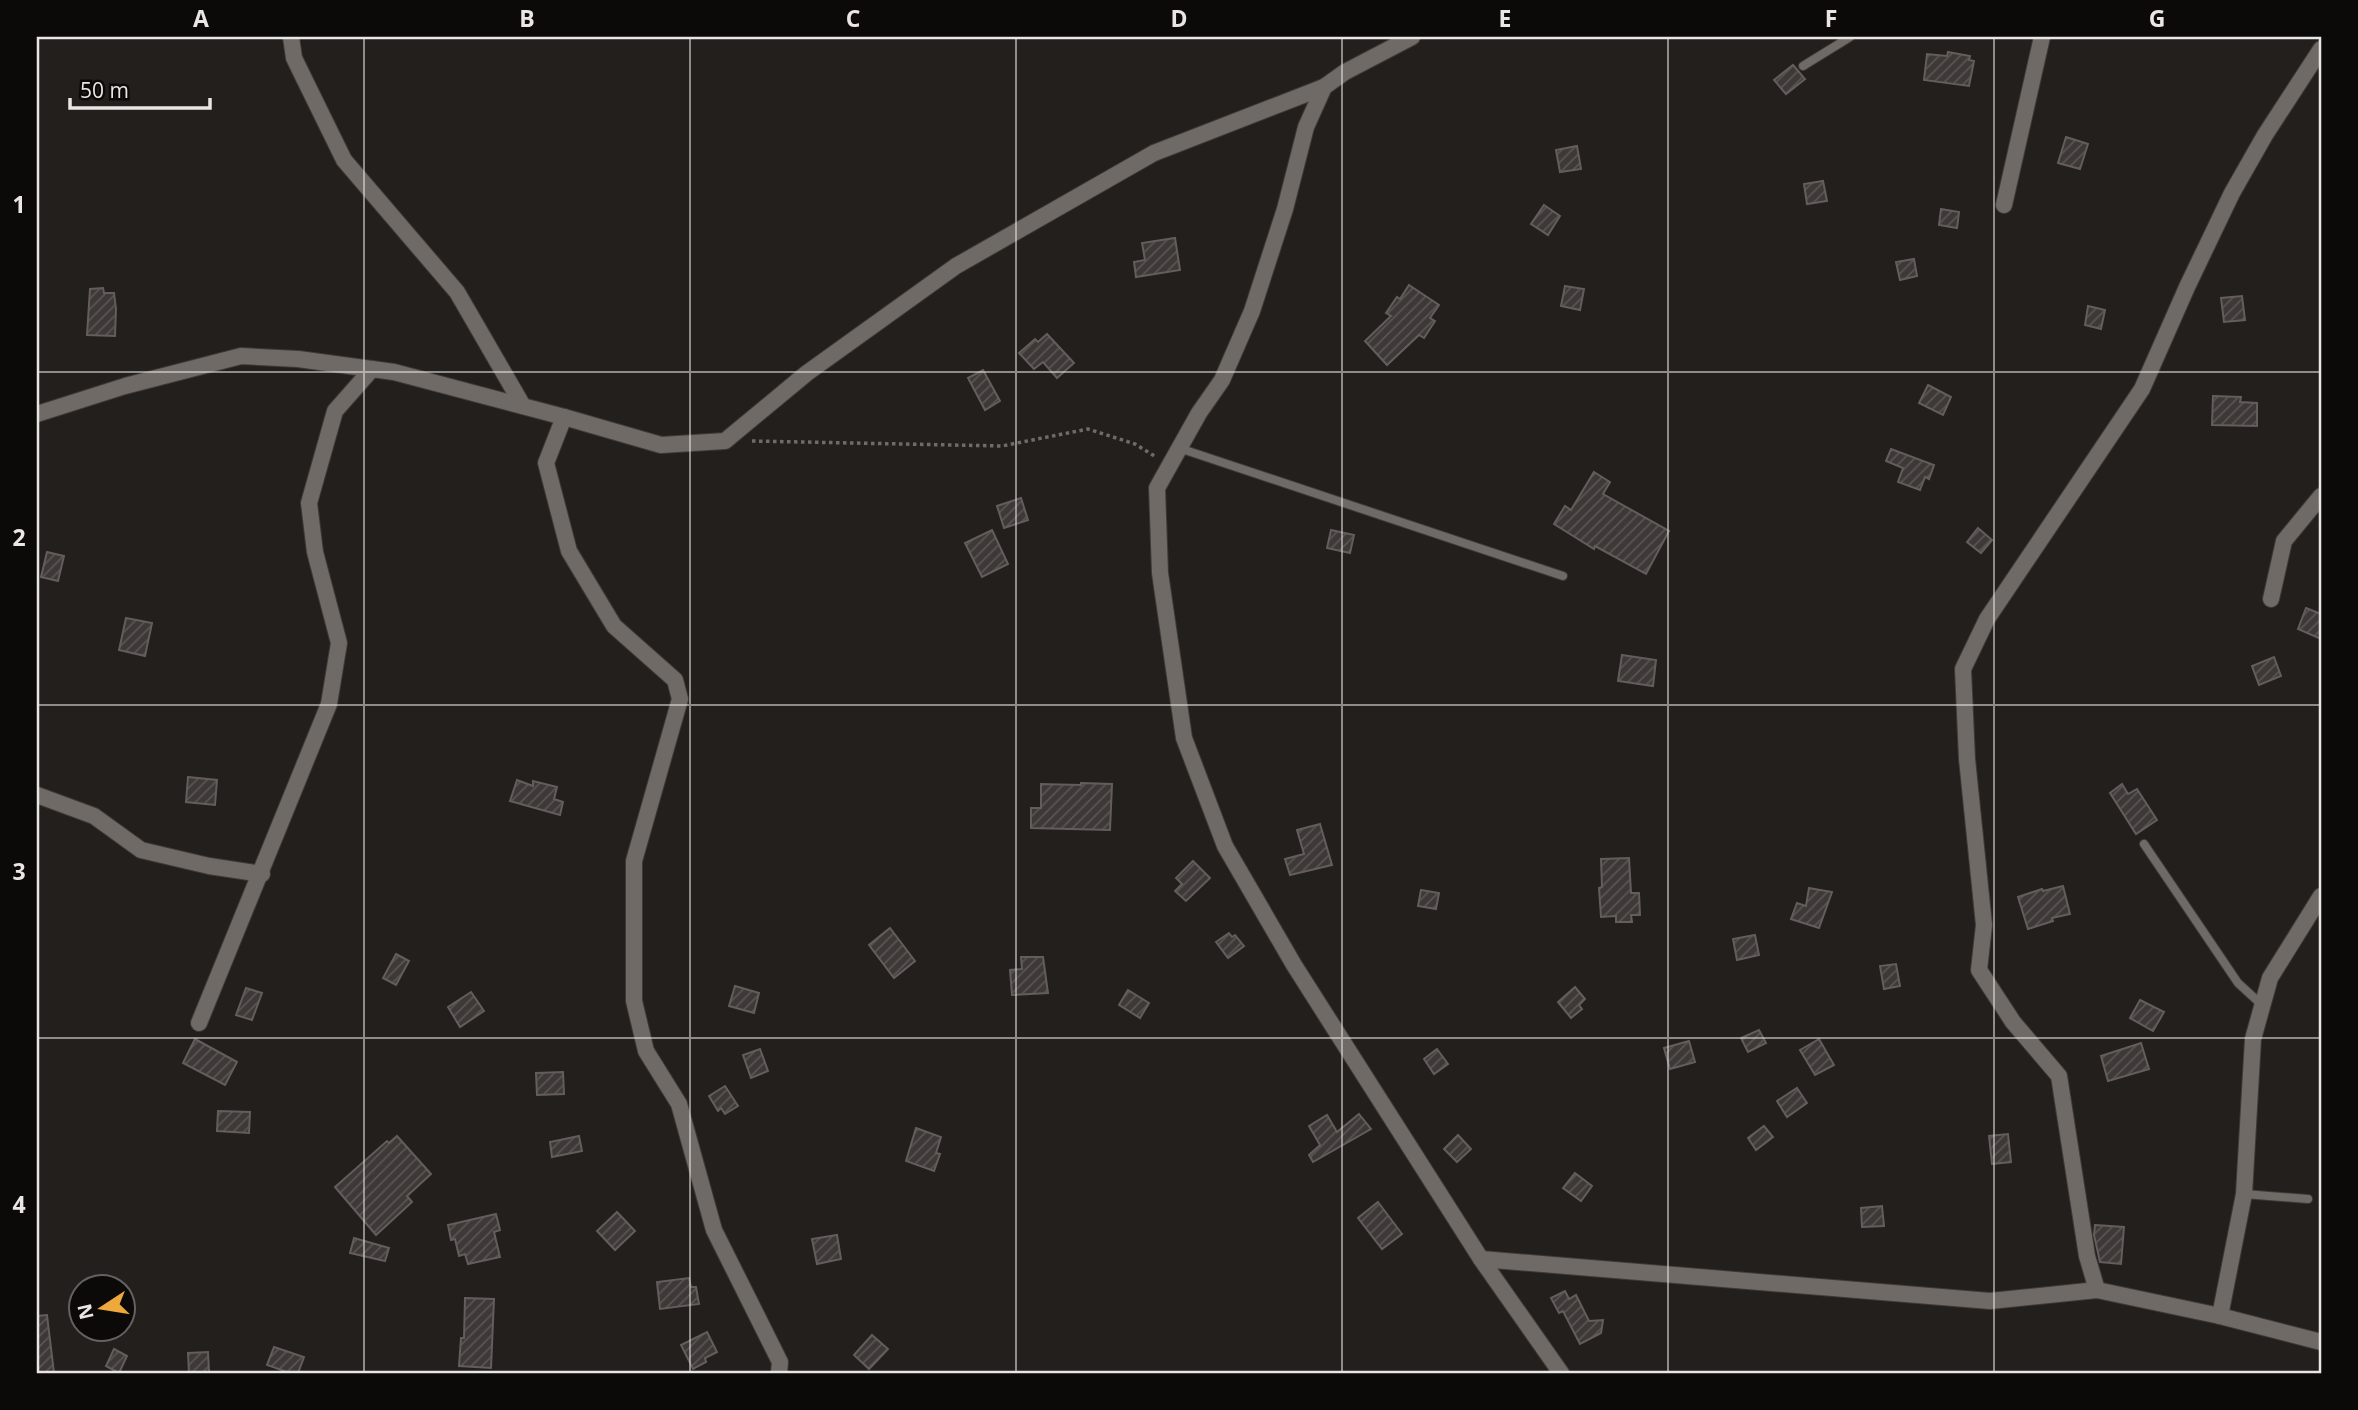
<svg xmlns="http://www.w3.org/2000/svg" width="2358" height="1410" font-family="'Open Sans',sans-serif">
  <style>
    .building { fill: url(#building-hatch); stroke: #635d5c; stroke-width: 2 }
    .lines { fill: none; stroke-linecap: round; stroke-linejoin: round }
    .service-casing { stroke: #3d3a38; stroke-width: 10 }
    .minor-casing { stroke: #3d3a38; stroke-width: 18 }
    .path { stroke: #6e6b68; stroke-width: 3.5; stroke-dasharray: 3.5 3.5; stroke-linecap: butt }
    .service { stroke: #6f6a66; stroke-width: 8 }
    .minor { stroke: #6f6a66; stroke-width: 16 }
    .grid { fill: none; stroke: #e9e6e4; stroke-width: 2; stroke-opacity: 0.55 }
    .neatline { fill: none; stroke: #e9e6e4; stroke-width: 2.5 }
    .grid-label { font-size: 23px; text-anchor: middle; font-weight: bold; fill: #e9e6e4 }
  </style>
  <defs>
    <pattern id="building-hatch" width="6" height="6" patternUnits="userSpaceOnUse" patternTransform="scale(1.75)"><rect width="6" height="6" fill="#3e3837"/><path d="M-1 1l2-2M0 6l6-6M5 7l2-2" fill="none" stroke="#5a5554"/></pattern>
  </defs>
  <rect width="100%" height="100%" fill="#231f1c"/>
  <!-- building -->
  <g class="building">
    <path d="M 1948,52 L 1970,56 L 1969,60 L 1974,61 L 1969,86 L 1924,80 L 1927,54 L 1947,56 Z"/>
    <path d="M 1793,65 L 1805,79 L 1786,94 L 1774,80 Z"/>
    <path d="M 2066,137 L 2088,144 L 2080,169 L 2058,163 Z"/>
    <path d="M 1577,146 L 1581,169 L 1560,172 L 1556,150 Z"/>
    <path d="M 1823,181 L 1827,201 L 1807,204 L 1804,184 Z"/>
    <path d="M 1544,205 L 1560,216 L 1548,235 L 1531,224 Z"/>
    <path d="M 1941,209 L 1959,212 L 1957,228 L 1939,225 Z"/>
    <path d="M 1175,238 L 1180,270 L 1136,277 L 1134,262 L 1145,260 L 1142,243 Z"/>
    <path d="M 1914,259 L 1917,276 L 1900,280 L 1896,262 Z"/>
    <path d="M 1409,285 L 1439,305 L 1430,318 L 1435,321 L 1424,338 L 1419,335 L 1387,365 L 1365,341 L 1391,316 L 1386,313 L 1397,297 L 1400,299 Z"/>
    <path d="M 1565,286 L 1584,289 L 1580,310 L 1561,306 Z"/>
    <path d="M 103,288 L 104,293 L 114,293 L 116,309 L 115,336 L 87,335 L 90,289 Z"/>
    <path d="M 2242,296 L 2245,320 L 2224,322 L 2221,298 Z"/>
    <path d="M 2088,306 L 2105,310 L 2101,329 L 2085,325 Z"/>
    <path d="M 1047,334 L 1074,363 L 1057,378 L 1043,362 L 1034,369 L 1019,353 L 1035,339 L 1038,342 Z"/>
    <path d="M 983,370 L 1000,401 L 985,410 L 968,378 Z"/>
    <path d="M 1928,385 L 1951,397 L 1943,415 L 1919,403 Z"/>
    <path d="M 2213,396 L 2241,397 L 2240,402 L 2257,403 L 2257,426 L 2212,425 Z"/>
    <path d="M 1891,449 L 1934,465 L 1929,479 L 1925,477 L 1920,490 L 1898,482 L 1903,468 L 1886,461 Z"/>
    <path d="M 1594,472 L 1610,482 L 1603,494 L 1669,531 L 1646,574 L 1595,546 L 1594,549 L 1554,524 L 1565,506 L 1571,510 Z"/>
    <path d="M 1021,498 L 1028,520 L 1004,528 L 997,506 Z"/>
    <path d="M 1978,528 L 1992,540 L 1981,553 L 1967,542 Z"/>
    <path d="M 992,530 L 1008,564 L 982,577 L 965,543 Z"/>
    <path d="M 1331,530 L 1354,535 L 1350,553 L 1327,548 Z"/>
    <path d="M 47,552 L 64,556 L 58,581 L 41,577 Z"/>
    <path d="M 2306,608 L 2321,614 L 2321,639 L 2298,629 Z"/>
    <path d="M 126,618 L 152,623 L 145,656 L 119,650 Z"/>
    <path d="M 1622,655 L 1656,660 L 1653,686 L 1618,681 Z"/>
    <path d="M 2274,657 L 2281,676 L 2259,685 L 2252,666 Z"/>
    <path d="M 188,777 L 217,780 L 215,805 L 186,802 Z"/>
    <path d="M 517,780 L 533,786 L 533,781 L 557,787 L 554,799 L 563,802 L 560,815 L 510,801 Z"/>
    <path d="M 1081,783 L 1112,784 L 1110,830 L 1031,828 L 1031,808 L 1041,808 L 1041,784 L 1081,785 Z"/>
    <path d="M 2122,784 L 2128,794 L 2137,789 L 2157,820 L 2136,834 L 2110,793 Z"/>
    <path d="M 1320,824 L 1332,865 L 1290,875 L 1285,859 L 1304,854 L 1297,830 Z"/>
    <path d="M 1629,858 L 1631,893 L 1639,893 L 1640,915 L 1631,915 L 1632,922 L 1616,922 L 1616,916 L 1601,917 L 1599,888 L 1602,887 L 1601,859 Z"/>
    <path d="M 1193,861 L 1210,878 L 1186,901 L 1175,891 L 1182,884 L 1176,878 Z"/>
    <path d="M 2063,886 L 2070,914 L 2052,918 L 2053,921 L 2028,929 L 2018,897 L 2042,889 L 2043,891 Z"/>
    <path d="M 1809,888 L 1832,892 L 1819,928 L 1791,919 L 1797,903 L 1806,906 Z"/>
    <path d="M 1421,890 L 1439,893 L 1436,909 L 1418,906 Z"/>
    <path d="M 890,928 L 915,961 L 894,978 L 869,945 Z"/>
    <path d="M 1229,933 L 1232,937 L 1235,935 L 1244,946 L 1228,958 L 1216,942 Z"/>
    <path d="M 1755,935 L 1759,955 L 1737,960 L 1733,939 Z"/>
    <path d="M 396,954 L 409,961 L 396,985 L 383,978 Z"/>
    <path d="M 1021,957 L 1043,957 L 1048,993 L 1012,995 L 1010,970 L 1022,969 Z"/>
    <path d="M 1896,964 L 1900,986 L 1884,989 L 1880,966 Z"/>
    <path d="M 735,986 L 759,993 L 754,1013 L 729,1006 Z"/>
    <path d="M 1575,987 L 1585,999 L 1579,1005 L 1582,1009 L 1571,1018 L 1558,1002 Z"/>
    <path d="M 246,988 L 262,993 L 252,1020 L 236,1015 Z"/>
    <path d="M 1128,990 L 1149,1003 L 1140,1018 L 1119,1005 Z"/>
    <path d="M 471,992 L 484,1011 L 460,1027 L 448,1007 Z"/>
    <path d="M 2140,1000 L 2164,1012 L 2153,1031 L 2130,1018 Z"/>
    <path d="M 1759,1030 L 1766,1043 L 1748,1052 L 1741,1038 Z"/>
    <path d="M 195,1039 L 237,1062 L 225,1085 L 183,1063 Z"/>
    <path d="M 1819,1039 L 1834,1065 L 1815,1075 L 1800,1050 Z"/>
    <path d="M 1689,1041 L 1695,1062 L 1670,1069 L 1664,1048 Z"/>
    <path d="M 2141,1043 L 2149,1069 L 2108,1081 L 2101,1056 Z"/>
    <path d="M 760,1049 L 768,1071 L 751,1078 L 743,1055 Z"/>
    <path d="M 1437,1049 L 1448,1064 L 1434,1074 L 1424,1059 Z"/>
    <path d="M 563,1072 L 564,1094 L 537,1095 L 536,1073 Z"/>
    <path d="M 725,1086 L 738,1106 L 725,1114 L 721,1108 L 718,1111 L 709,1096 Z"/>
    <path d="M 1797,1088 L 1807,1103 L 1787,1117 L 1777,1101 Z"/>
    <path d="M 218,1111 L 250,1112 L 249,1133 L 217,1131 Z"/>
    <path d="M 1359,1114 L 1371,1129 L 1313,1162 L 1309,1155 L 1320,1145 L 1309,1126 L 1327,1115 L 1337,1132 Z"/>
    <path d="M 1764,1126 L 1773,1137 L 1756,1150 L 1748,1138 Z"/>
    <path d="M 916,1128 L 941,1137 L 936,1153 L 940,1154 L 934,1171 L 906,1161 Z"/>
    <path d="M 2008,1134 L 2011,1162 L 1992,1164 L 1989,1136 Z"/>
    <path d="M 1458,1135 L 1471,1149 L 1457,1162 L 1444,1149 Z"/>
    <path d="M 397,1136 L 431,1174 L 407,1196 L 412,1202 L 376,1235 L 335,1187 L 387,1141 L 389,1143 Z"/>
    <path d="M 579,1136 L 582,1151 L 552,1157 L 550,1142 Z"/>
    <path d="M 1575,1173 L 1592,1186 L 1581,1201 L 1563,1188 Z"/>
    <path d="M 1378,1202 L 1402,1234 L 1382,1249 L 1358,1218 Z"/>
    <path d="M 1882,1206 L 1884,1226 L 1862,1227 L 1861,1208 Z"/>
    <path d="M 617,1212 L 635,1231 L 615,1250 L 597,1231 Z"/>
    <path d="M 496,1214 L 500,1230 L 494,1232 L 500,1257 L 468,1264 L 465,1254 L 459,1256 L 455,1239 L 451,1240 L 448,1225 Z"/>
    <path d="M 2095,1225 L 2124,1227 L 2121,1264 L 2100,1262 L 2094,1235 Z"/>
    <path d="M 837,1235 L 841,1259 L 817,1264 L 812,1239 Z"/>
    <path d="M 354,1238 L 389,1248 L 385,1261 L 350,1253 Z"/>
    <path d="M 689,1278 L 691,1287 L 696,1287 L 699,1304 L 660,1309 L 657,1282 Z"/>
    <path d="M 1565,1291 L 1569,1299 L 1576,1295 L 1589,1321 L 1603,1320 L 1601,1333 L 1580,1344 L 1563,1311 L 1559,1313 L 1551,1298 Z"/>
    <path d="M 465,1298 L 494,1299 L 491,1368 L 459,1366 L 461,1338 L 464,1338 Z"/>
    <path d="M 47,1315 L 54,1373 L 37,1373 L 37,1316 Z"/>
    <path d="M 707,1332 L 717,1352 L 705,1358 L 706,1362 L 693,1369 L 681,1345 Z"/>
    <path d="M 872,1335 L 888,1349 L 869,1369 L 854,1355 Z"/>
    <path d="M 274,1347 L 304,1357 L 298,1373 L 290,1373 L 267,1365 Z"/>
    <path d="M 114,1349 L 127,1356 L 119,1373 L 106,1366 Z"/>
    <path d="M 208,1352 L 209,1372 L 189,1373 L 188,1353 Z"/>
  </g>
  <g class="lines">
    <!-- service casing -->
    <g class="service-casing">
      <g id="service">
        <path d="M 1803,66 L 1850,37"/>
        <path d="M 1179,448 L 1563,576"/>
        <path d="M 2144,844 L 2238,983 L 2262,1005"/>
        <path d="M 2244,1194 L 2308,1199"/>
      </g>
    </g>
    <!-- minor casing -->
    <g class="minor-casing">
      <g id="minor">
        <path d="M 291,37 L 294,58 L 344,160 L 457,292 L 523,406"/>
        <path d="M 1412,37 L 1345,72 L 1324,87 L 1306,127 L 1285,209 L 1252,311 L 1222,380 L 1199,413 L 1157,488 L 1160,573 L 1184,738 L 1225,846 L 1294,965 L 1481,1259 L 1561,1373"/>
        <path d="M 2004,205 L 2042,37"/>
        <path d="M 37,414 L 125,386 L 241,356 L 298,359 L 394,372 L 564,417 L 661,445 L 725,441 L 807,373 L 956,266 L 1154,153 L 1324,87"/>
        <path d="M 564,417 L 546,463 L 569,551 L 614,626 L 675,680 L 680,699 L 634,861 L 634,1001 L 646,1051 L 679,1104 L 714,1230 L 780,1362 L 779,1373"/>
        <path d="M 2271,599 L 2284,541 L 2321,496"/>
        <path d="M 37,795 L 94,816 L 141,850 L 209,866 L 262,874"/>
        <path d="M 199,1023 L 329,704 L 339,643 L 315,552 L 309,503 L 335,411 L 372,369"/>
        <path d="M 1481,1259 L 1990,1301 L 2097,1290 L 2220,1316 L 2321,1342"/>
        <path d="M 2097,1290 L 2087,1256 L 2059,1076 L 2013,1022 L 1979,970 L 1984,925 L 1967,759 L 1963,669 L 1987,619 L 2142,389 L 2187,287 L 2232,193 L 2265,135 L 2321,49"/>
        <path d="M 2220,1316 L 2244,1194 L 2253,1039 L 2270,978 L 2321,896"/>
      </g>
    </g>
    <!-- path -->
    <path class="path" d="M 752,441 L 1002,446 L 1088,429 L 1135,444 L 1156,457"/>
    <!-- service -->
    <use href="#service" class="service"/>
    <!-- minor -->
    <use href="#minor" class="minor"/>
  </g>
  <!-- grid -->
  <path class="grid" d="M 364,37 L 364,1373M 690,37 L 690,1373M 1016,37 L 1016,1373M 1342,37 L 1342,1373M 1668,37 L 1668,1373M 1994,37 L 1994,1373M 37,372 L 2321,372M 37,705 L 2321,705M 37,1038 L 2321,1038"/>
  <!-- border -->
  <rect width="2358" height="1410" fill="none" stroke="#0b0a08" stroke-width="77"/>
  <!-- north arrow -->
  <g transform="translate(102 1308) rotate(258)"><circle r="33" fill="#0b0a08" stroke="#646260" stroke-width="2"/>
  <path d="M0-5L12 26L0 18L-12 26Z" fill="#eea83c"/>
  <text y="-10" font-size="19" font-weight="bold" text-anchor="middle" fill="#e9e6e4">N</text>
  </g>
  <!-- scale -->
  <path d="M70 98v10h140v-10" fill="none" stroke="#e9e6e4" stroke-width="3.5"/>
  <text x="80" y="98" font-size="21" fill="#e9e6e4" stroke="#0b0a08" stroke-width="5" paint-order="stroke">50 m</text>
  <rect x="38" y="38" width="2282" height="1334" class="neatline"/>
  <g class="grid-label">
    <text x="201" y="27">A</text>
    <text x="527" y="27">B</text>
    <text x="853" y="27">C</text>
    <text x="1179" y="27">D</text>
    <text x="1505" y="27">E</text>
    <text x="1831" y="27">F</text>
    <text x="2157" y="27">G</text>
    <text x="19" y="213">1</text>
    <text x="19" y="546">2</text>
    <text x="19" y="880">3</text>
    <text x="19" y="1213">4</text>
  </g>
</svg>
